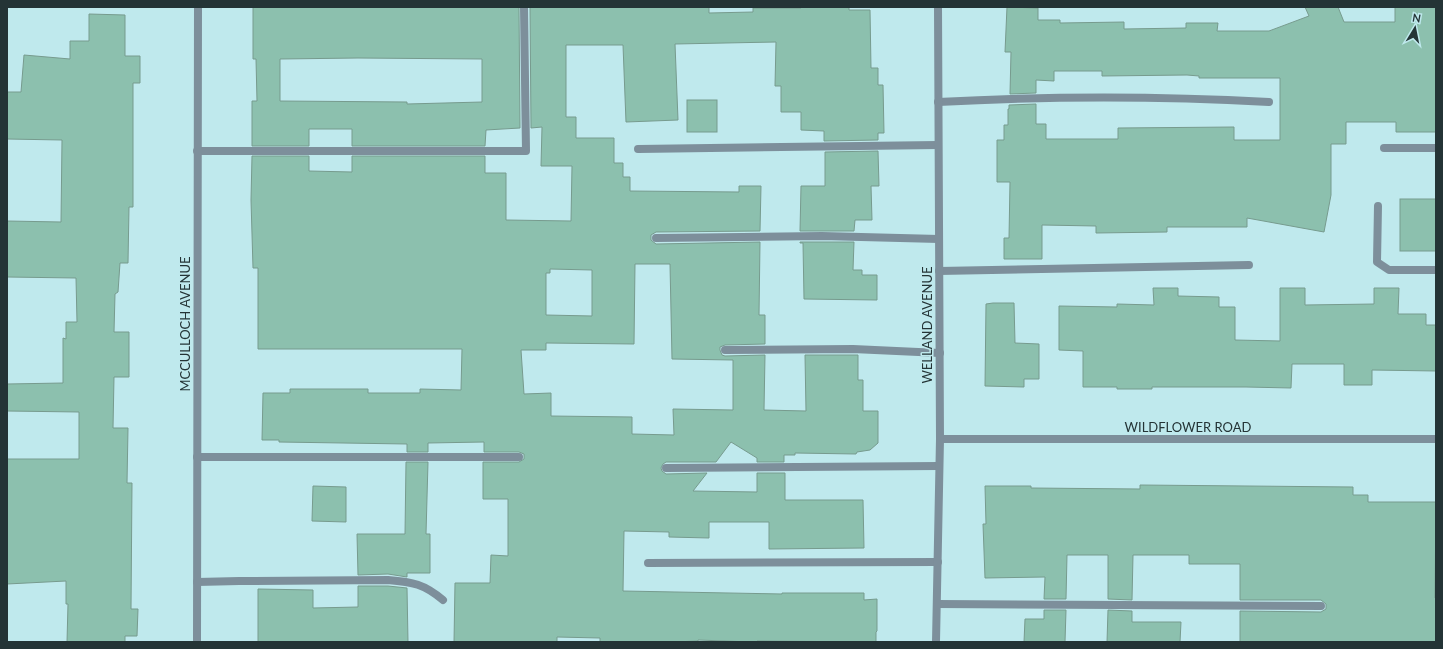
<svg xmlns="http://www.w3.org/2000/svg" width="1443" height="649" font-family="Lato,sans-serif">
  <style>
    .building { fill: #8cc0ae; stroke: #779b8e; fill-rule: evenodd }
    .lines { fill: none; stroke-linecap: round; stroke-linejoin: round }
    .service { stroke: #7d8f9b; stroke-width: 8 }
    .minor { stroke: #7d8f9b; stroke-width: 8 }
    .labels { text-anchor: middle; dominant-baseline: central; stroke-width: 3; stroke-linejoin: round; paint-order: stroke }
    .street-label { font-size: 13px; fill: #243436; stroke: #bfe9ed }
  </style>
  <rect width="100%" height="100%" fill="#bfe9ed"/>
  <!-- building -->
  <g class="building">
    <path d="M 253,7 L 519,7 L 520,128 L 486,130 L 485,146 L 352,146 L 352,129 L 309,129 L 309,146 L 252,146 L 252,101 L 257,101 L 256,59 L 253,59 ZM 358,58 L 482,59 L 482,102 L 407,104 L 407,102 L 280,101 L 280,59 Z"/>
    <path d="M 530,7 L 709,7 L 709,13 L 753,12 L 753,8 L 801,8 L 801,7 L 849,7 L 849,10 L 870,10 L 871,68 L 878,68 L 878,85 L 883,85 L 884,133 L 878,133 L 878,140 L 824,141 L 824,131 L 801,130 L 801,112 L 781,112 L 781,86 L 775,86 L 776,42 L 675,44 L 678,120 L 626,122 L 623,45 L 566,45 L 566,117 L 576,117 L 576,138 L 614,138 L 614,163 L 623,163 L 623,177 L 630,177 L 630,191 L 739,192 L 739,186 L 761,186 L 760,231 L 656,232 L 651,235 L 651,240 L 656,244 L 760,242 L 759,315 L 765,315 L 765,344 L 725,345 L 720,347 L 720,350 L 722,355 L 725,356 L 765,355 L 764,410 L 806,411 L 805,355 L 858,355 L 858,380 L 863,380 L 863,411 L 878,411 L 878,443 L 870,450 L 857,452 L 856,454 L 795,453 L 795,455 L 784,455 L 784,462 L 757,462 L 757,458 L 731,442 L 716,462 L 666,462 L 663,464 L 661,468 L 662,471 L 666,474 L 707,473 L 693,491 L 757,492 L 757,473 L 785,473 L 785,500 L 863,500 L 864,548 L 769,549 L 769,522 L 709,522 L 709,538 L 669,537 L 669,532 L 624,531 L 623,591 L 782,594 L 782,593 L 864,593 L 864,600 L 877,599 L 877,631 L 876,632 L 876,642 L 757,641 L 757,642 L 751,642 L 698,640 L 698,641 L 673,642 L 600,642 L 600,638 L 557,637 L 557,642 L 454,642 L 455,583 L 490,583 L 491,555 L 508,556 L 508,499 L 483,499 L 483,462 L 519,462 L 524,459 L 524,454 L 519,452 L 484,452 L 484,442 L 428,443 L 428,452 L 407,452 L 407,444 L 279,442 L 279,440 L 262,440 L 263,393 L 290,393 L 290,389 L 368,389 L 368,393 L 420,393 L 420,389 L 461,390 L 462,349 L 258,349 L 258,268 L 253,268 L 251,200 L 252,156 L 309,156 L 309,171 L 352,172 L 352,156 L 485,156 L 485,173 L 506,173 L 506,220 L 571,221 L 572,166 L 541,166 L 542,127 L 531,128 ZM 635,264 L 670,264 L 672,359 L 733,360 L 733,410 L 673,409 L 674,435 L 632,434 L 632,417 L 551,416 L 551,393 L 524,394 L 521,350 L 546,350 L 546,343 L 634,344 ZM 550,269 L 592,270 L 592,316 L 546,315 L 546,273 L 550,273 Z"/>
    <path d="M 1007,7 L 1038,8 L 1038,20 L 1060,20 L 1060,23 L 1124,22 L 1124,29 L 1186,28 L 1186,23 L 1218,23 L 1217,31 L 1269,31 L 1309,16 L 1305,7 L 1338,7 L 1344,22 L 1395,22 L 1395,7 L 1436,7 L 1436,132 L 1396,132 L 1396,122 L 1346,122 L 1346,144 L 1331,144 L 1331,195 L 1324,232 L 1247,218 L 1247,227 L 1167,227 L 1167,232 L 1096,233 L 1096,226 L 1042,225 L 1042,259 L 1004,259 L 1004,238 L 1009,238 L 1010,182 L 997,182 L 997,140 L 1004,140 L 1004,125 L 1008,125 L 1008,109 L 1009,109 L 1009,105 L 1036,104 L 1036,124 L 1046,124 L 1046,139 L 1118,139 L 1118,128 L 1234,127 L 1234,140 L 1280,140 L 1280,78 L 1199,78 L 1199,76 L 1187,75 L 1102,76 L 1102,71 L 1054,71 L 1054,81 L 1036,80 L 1036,93 L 1010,94 L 1011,52 L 1005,52 Z"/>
    <path d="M 89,14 L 125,15 L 125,56 L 140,56 L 140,83 L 133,83 L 133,207 L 129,207 L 128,263 L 120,263 L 118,292 L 115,294 L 114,332 L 129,332 L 129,377 L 114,377 L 113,428 L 128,428 L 127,483 L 132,483 L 131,609 L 138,609 L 137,636 L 125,636 L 125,642 L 67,642 L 68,604 L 66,604 L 66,581 L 7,584 L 7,459 L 79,459 L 79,412 L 7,411 L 7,384 L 63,383 L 63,338 L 66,339 L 66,322 L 77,322 L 76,278 L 7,277 L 7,221 L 61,222 L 62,140 L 7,139 L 7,92 L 21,92 L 24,55 L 70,59 L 70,41 L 89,41 Z"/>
    <rect x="687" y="100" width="30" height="32"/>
    <path d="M 878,151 L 879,186 L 871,186 L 872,220 L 855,220 L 854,231 L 800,231 L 801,186 L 825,186 L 825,152 Z"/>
    <rect x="1400" y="199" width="36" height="52"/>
    <path d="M 800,242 L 854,242 L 853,270 L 862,270 L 862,275 L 877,275 L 877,300 L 804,299 L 803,243 L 800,243 Z"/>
    <path d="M 1153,288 L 1178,288 L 1178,296 L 1219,297 L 1219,307 L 1235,307 L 1235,340 L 1280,341 L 1280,288 L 1305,288 L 1305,305 L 1374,304 L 1374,288 L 1399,288 L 1398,314 L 1426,314 L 1426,325 L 1436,325 L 1436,371 L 1372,370 L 1372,385 L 1344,385 L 1344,364 L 1292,364 L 1291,388 L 1246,387 L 1152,387 L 1152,389 L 1117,389 L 1117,387 L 1083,387 L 1083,351 L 1059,350 L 1059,306 L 1117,307 L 1117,304 L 1154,305 Z"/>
    <path d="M 993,303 L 1014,303 L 1015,343 L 1039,344 L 1039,379 L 1024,379 L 1024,387 L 985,386 L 986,304 Z"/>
    <path d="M 406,462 L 428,462 L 426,534 L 430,534 L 430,573 L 407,573 L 407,577 L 388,574 L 358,575 L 357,534 L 405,534 Z"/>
    <path d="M 1140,485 L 1353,487 L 1353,495 L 1368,495 L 1368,502 L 1436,502 L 1435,598 L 1436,598 L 1436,642 L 1240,642 L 1240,611 L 1321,612 L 1326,609 L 1326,604 L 1321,600 L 1240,600 L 1240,564 L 1189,564 L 1189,555 L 1133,555 L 1132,600 L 1108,599 L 1108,555 L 1067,555 L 1066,599 L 1044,599 L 1045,577 L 985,578 L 983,524 L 986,524 L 985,486 L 1031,486 L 1031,488 L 1140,489 Z"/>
    <path d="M 313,486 L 346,487 L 346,522 L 312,521 Z"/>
    <path d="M 358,586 L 388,586 L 407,588 L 408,642 L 258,642 L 258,589 L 313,590 L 313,608 L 358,607 Z"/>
    <path d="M 1044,610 L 1066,610 L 1065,642 L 1024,642 L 1025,619 L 1044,619 Z"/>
    <path d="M 1108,610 L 1132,611 L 1132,622 L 1181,622 L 1180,642 L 1107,642 Z"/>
  </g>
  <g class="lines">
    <!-- service -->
    <g class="service">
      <path d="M 938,102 C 1049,96 1159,96 1269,102"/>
      <path d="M 1384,148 L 1436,148"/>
      <path d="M 638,149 L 938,145"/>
      <path d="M 197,151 L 526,151 L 524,7"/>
      <path d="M 1378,206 L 1377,262 L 1389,270 L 1436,270"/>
      <path d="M 656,238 L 822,236 L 939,239"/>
      <path d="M 939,271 L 1249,265"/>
      <path d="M 725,350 L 853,349 L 940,353"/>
      <path d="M 197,457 L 519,457"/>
      <path d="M 666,468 L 939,466"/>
      <path d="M 648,563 L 938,562"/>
      <path d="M 197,582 L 239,581 L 388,580 C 413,582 424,584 443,600"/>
      <path d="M 937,604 L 1321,606"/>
    </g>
    <!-- minor -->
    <g class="minor">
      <path d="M 940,439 L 1436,439"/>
      <path d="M 197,642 L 198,7"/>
      <path d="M 936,642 L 940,439 L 938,7"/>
    </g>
  </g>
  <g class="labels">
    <!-- street labels -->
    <g class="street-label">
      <text transform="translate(185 324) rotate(-90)">MCCULLOCH AVENUE</text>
      <text transform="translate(927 325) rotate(-90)">WELLAND AVENUE</text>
      <text x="1188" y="427">WILDFLOWER ROAD</text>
    </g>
  </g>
  <!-- border -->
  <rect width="1443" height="649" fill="none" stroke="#243436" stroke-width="16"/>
  <!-- north arrow -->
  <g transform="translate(1415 28) rotate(10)" stroke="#bfe9ed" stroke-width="3" paint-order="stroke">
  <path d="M0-3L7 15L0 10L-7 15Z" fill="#243436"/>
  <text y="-6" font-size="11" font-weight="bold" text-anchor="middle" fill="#243436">N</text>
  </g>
</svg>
